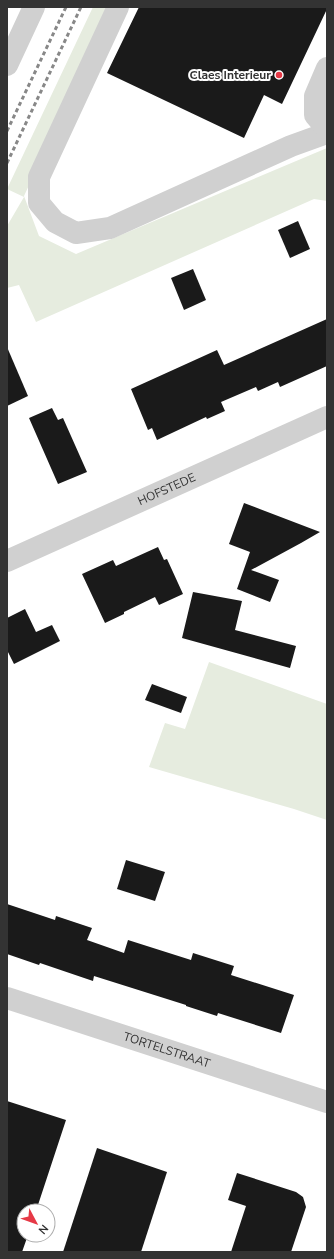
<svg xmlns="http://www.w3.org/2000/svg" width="334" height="1259" font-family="'Nunito Sans',sans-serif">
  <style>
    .green { fill: #e6ecdf }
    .building { fill: #1a1a1a }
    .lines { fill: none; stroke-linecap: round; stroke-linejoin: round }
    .minor { stroke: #d0d0d0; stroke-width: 22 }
    .rail { stroke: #888; stroke-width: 3; stroke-dasharray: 4 3; stroke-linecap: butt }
    .poi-dot { fill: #e63946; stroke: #fff; stroke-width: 1.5 }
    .labels { text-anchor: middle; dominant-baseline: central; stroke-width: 4; stroke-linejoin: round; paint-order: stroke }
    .poi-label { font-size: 12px; font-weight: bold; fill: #333; stroke: #fff; text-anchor: end }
    .street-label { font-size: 12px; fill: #333; stroke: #fff }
  </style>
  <rect width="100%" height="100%" fill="#fff"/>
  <!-- green -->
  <g class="green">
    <path d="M 93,7 L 112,7 L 24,196 L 39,236 L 76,254 L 327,148 L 327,201 L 314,199 L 36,322 L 19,285 L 7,288 L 7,226 L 24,197 L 7,189 Z"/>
    <path d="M 209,662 L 327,704 L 327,820 L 294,809 L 149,767 L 165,723 L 185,729 Z"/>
  </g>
  <!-- building -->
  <g class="building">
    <path d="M 139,7 L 327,7 L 327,9 L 282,104 L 264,95 L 244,138 L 107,73 Z"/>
    <path d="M 298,221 L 310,249 L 290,258 L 278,230 Z"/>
    <path d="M 193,269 L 206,300 L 184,310 L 171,278 Z"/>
    <path d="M 327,319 L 327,366 L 280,387 L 278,382 L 258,391 L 256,387 L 221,402 L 225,411 L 207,419 L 206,417 L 157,440 L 152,428 L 148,430 L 131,389 L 217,350 L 224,365 Z"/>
    <path d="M 7,347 L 28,396 L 7,406 Z"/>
    <path d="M 52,408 L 58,420 L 63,418 L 87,472 L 58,484 L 29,418 Z"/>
    <path d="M 244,503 L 320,532 L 301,543 L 251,570 L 279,580 L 270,602 L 237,589 L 250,552 L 229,544 Z"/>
    <path d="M 158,547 L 164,560 L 167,559 L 183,594 L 159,605 L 155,597 L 124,612 L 124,614 L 105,623 L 82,574 L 113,560 L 116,566 Z"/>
    <path d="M 193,592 L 242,601 L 235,630 L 296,646 L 290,668 L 182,638 Z"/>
    <path d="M 25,609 L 36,632 L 52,625 L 60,641 L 14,664 L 7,650 L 7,618 Z"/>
    <path d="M 152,684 L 187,697 L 181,713 L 145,700 Z"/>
    <path d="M 126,860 L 165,872 L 155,901 L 117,889 Z"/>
    <path d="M 7,904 L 55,920 L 56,916 L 92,928 L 87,940 L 124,953 L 128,940 L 191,960 L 193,953 L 234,966 L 231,975 L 294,995 L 281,1033 L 218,1013 L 217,1016 L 186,1006 L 186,1005 L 94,976 L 93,981 L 40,963 L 39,965 L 7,954 Z"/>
    <path d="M 7,1101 L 66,1120 L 36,1211 L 24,1211 L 24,1235 L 28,1235 L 22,1252 L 7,1252 Z"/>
    <path d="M 97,1148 L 167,1172 L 141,1252 L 63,1252 Z"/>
    <path d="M 237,1173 L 296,1192 L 303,1197 L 306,1207 L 291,1252 L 231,1252 L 246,1206 L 228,1200 Z"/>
  </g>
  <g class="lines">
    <!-- minor -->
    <g class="minor">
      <path d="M 118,7 L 39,177 L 39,203 L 55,222 L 76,233 L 110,228 L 291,146 L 327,133"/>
      <path d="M 7,65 L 34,7"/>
      <path d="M 327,68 L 315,96 L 315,115 L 327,129"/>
      <path id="s1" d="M 7,561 L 327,417"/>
      <path id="s2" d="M 7,998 L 327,1102"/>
    </g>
    <!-- rail -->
    <g class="rail">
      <path d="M 7,131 L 66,7"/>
      <path d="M 7,163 L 81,7"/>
    </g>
  </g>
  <!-- markers -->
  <circle class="poi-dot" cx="279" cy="75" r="4"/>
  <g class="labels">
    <!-- poi labels -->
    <g class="poi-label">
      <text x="271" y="75">Claes Interieur</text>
    </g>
    <!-- street labels -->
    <g class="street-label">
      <text stroke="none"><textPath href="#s1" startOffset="175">HOFSTEDE</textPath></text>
      <text stroke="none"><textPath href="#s2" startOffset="168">TORTELSTRAAT</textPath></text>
    </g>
  </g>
  <!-- border -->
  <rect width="334" height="1259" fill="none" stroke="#333333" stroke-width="16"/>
  <!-- north arrow -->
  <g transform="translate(36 1223) rotate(131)"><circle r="19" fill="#ffffff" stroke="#adadad"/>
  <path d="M0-3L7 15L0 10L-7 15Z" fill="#e63946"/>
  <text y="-6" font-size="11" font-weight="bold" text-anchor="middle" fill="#333333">N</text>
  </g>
</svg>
